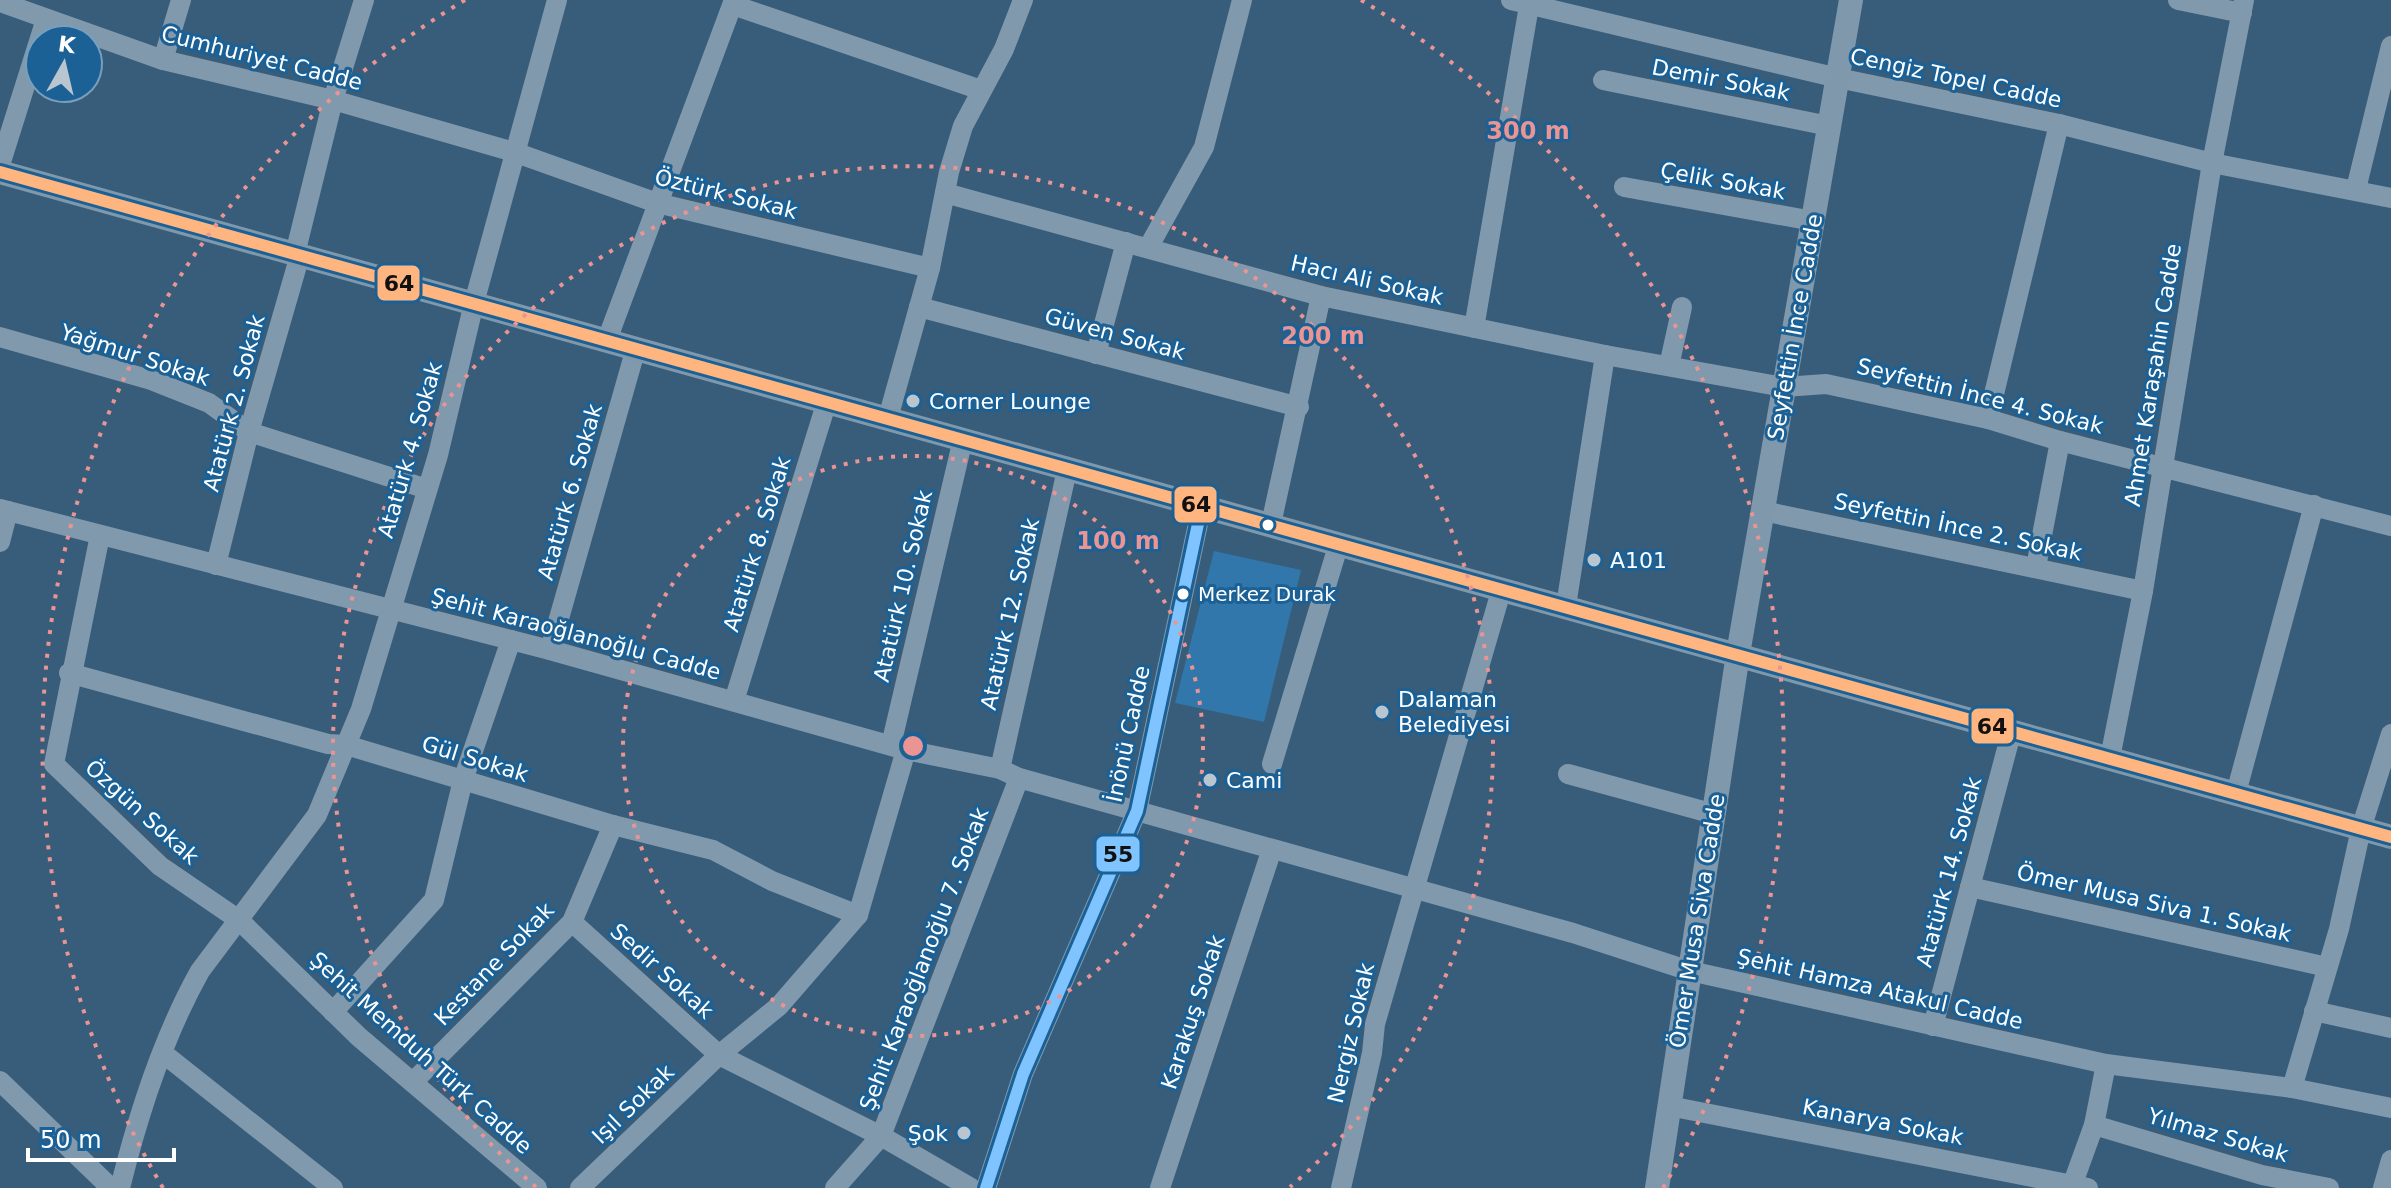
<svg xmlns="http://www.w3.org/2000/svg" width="2391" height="1188" font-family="'DejaVu Sans',sans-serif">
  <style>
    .green { fill: #3177ab }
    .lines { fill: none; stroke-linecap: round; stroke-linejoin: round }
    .minor { stroke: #8199ad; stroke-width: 20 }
    .major { stroke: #7f98ab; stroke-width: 24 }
    .bus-1-casing { stroke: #1c6195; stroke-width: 18 }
    .bus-2-casing { stroke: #1c6195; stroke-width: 18 }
    .bus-1 { stroke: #80c4ff; stroke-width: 12 }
    .bus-2 { stroke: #ffb580; stroke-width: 12 }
    .ring { fill: none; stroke: #ea9494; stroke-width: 4; stroke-dasharray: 4 8 }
    .poi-dot { fill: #b9c6d0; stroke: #1c6195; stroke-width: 3 }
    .bus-dot { fill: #fff; stroke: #1c6195; stroke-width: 3 }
    .labels { text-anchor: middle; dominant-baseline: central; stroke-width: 6; stroke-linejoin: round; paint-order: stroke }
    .bus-label { font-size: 20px; fill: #fff; stroke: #1c6195; text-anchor: start }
    .street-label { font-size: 22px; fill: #fff; stroke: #1c6195 }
    .poi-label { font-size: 22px; fill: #fff; stroke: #1c6195; text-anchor: start }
    .centre { fill: #ea9494; stroke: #1c6195; stroke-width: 4 }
    .ring-label { font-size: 24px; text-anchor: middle; font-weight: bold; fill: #ea9494; stroke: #1c6195; stroke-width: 6; stroke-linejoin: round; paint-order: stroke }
    .line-badge { stroke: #1c6195; stroke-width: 3 }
    .pale-badge-label { font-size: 22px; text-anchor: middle; font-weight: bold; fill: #111 }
  </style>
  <rect width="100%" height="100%" fill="#375d7a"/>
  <!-- green -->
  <path class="green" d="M 1214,551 L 1301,570 L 1264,722 L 1175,703 Z"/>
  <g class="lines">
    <!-- minor -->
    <g class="minor">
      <path d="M 1511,0 L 1838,78 L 2059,124 L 2212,163 L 2391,198"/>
      <path d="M 2178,0 L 2242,13"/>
      <path d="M 0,2 L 163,60 L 333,100 L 514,152 L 657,203 L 930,268"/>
      <path d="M 733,5 L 981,90"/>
      <path d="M 163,60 L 181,0"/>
      <path d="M 1603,80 L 1829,126"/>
      <path d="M 0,165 L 46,19"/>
      <path d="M 1624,187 L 1813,221"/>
      <path d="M 2356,189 L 2391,46"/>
      <path d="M 945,193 L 1321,296 L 1605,355 L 1784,387 L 1826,384 L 1988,419 L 2060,441 L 2391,526"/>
      <path d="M 1148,248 L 1204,147 L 1242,0"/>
      <path d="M 295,254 L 333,100 L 364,0"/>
      <path d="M 919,307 L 1299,407"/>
      <path d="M 1474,328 L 1530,0"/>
      <path d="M 0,337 L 151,380 L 209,403 L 249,432 L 427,489"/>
      <path d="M 607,340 L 734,0"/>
      <path d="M 1096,354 L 1126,242"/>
      <path d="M 1669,366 L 1682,307"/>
      <path d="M 888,418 L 930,268 L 949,172 L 963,126 L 1004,49 L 1023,0"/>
      <path d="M 1988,419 L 2059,124"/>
      <path d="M 0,509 L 550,650 L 906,750 L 1000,769 L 1019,778 L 1573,933 L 1690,971 L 2106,1064 L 2292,1088 L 2391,1108"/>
      <path d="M 1763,511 L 2143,591"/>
      <path d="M 1271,524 L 1321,296"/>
      <path d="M 100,535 L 54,764 L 160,866 L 239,920 L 359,1037 L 537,1188"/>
      <path d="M 0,542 L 8,511"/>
      <path d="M 216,565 L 249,432 L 300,255"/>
      <path d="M 2036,567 L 2060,441"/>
      <path d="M 1566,606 L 1605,355"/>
      <path d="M 550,650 L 636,348"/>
      <path d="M 69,673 L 328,744 L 346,745 L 613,825 L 713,850 L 772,881 L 858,915"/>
      <path d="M 734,701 L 827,401"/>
      <path d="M 891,745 L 963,439"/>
      <path d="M 2110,758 L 2143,591 L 2212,163 L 2244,0"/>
      <path d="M 1272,764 L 1339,543"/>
      <path d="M 1000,769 L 1067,470"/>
      <path d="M 1568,774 L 1714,814"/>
      <path d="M 2236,793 L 2314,505"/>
      <path d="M 1970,887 L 2327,967"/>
      <path d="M 572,922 L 719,1055 L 881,1136 L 971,1188"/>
      <path d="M 2314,1011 L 2391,1028"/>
      <path d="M 333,1012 L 434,900 L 463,780 L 511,640"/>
      <path d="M 1933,1026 L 2012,730"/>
      <path d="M 164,1054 L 333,1188"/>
      <path d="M 0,1081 L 111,1188"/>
      <path d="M 413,1082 L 572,922 L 613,825"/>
      <path d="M 2292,1088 L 2339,929 L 2361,829 L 2391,734"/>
      <path d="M 1669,1106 L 2088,1188"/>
      <path d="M 2094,1125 L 2262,1175 L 2329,1188"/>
      <path d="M 2073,1183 L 2094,1125 L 2106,1064"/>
      <path d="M 120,1188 C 138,1115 163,1037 200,971 L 317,815 L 361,709 L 438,455 L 474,303 L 557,0"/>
      <path d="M 580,1188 L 719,1055 L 779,1006 L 858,915 L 906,750"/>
      <path d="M 835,1188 L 881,1136 L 1019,778"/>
      <path d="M 986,1188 L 1023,1074 L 1137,811 L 1202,505"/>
      <path d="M 1160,1188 L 1271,852"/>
      <path d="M 1341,1188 L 1372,1053 L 1375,1024 L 1502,588"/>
      <path d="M 2383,1188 L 2391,1160"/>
    </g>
    <!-- major -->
    <g class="major">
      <path d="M 0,172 L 2391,837"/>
      <path d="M 1657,1188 L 1738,654 L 1851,0"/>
    </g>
    <!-- bus-1 casing -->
    <g class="bus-1-casing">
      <path id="bus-1" d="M 986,1188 L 1023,1074 L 1137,811 L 1202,505"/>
    </g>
    <!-- bus-2 casing -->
    <g class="bus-2-casing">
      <path id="bus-2" d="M 0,172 L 2391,837"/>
    </g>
    <!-- bus-1 -->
    <use href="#bus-1" class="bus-1"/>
    <!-- bus-2 -->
    <use href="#bus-2" class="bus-2"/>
  </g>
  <!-- distance rings -->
  <g class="ring">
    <circle cx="913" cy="746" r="290"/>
    <path d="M536 1187A580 580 0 1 1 1290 1187"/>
    <path d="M163 1188A870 870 0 0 1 465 0M1361 0A870 870 0 0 1 1663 1188"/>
  </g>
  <!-- markers -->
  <g class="poi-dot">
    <circle cx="913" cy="401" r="8"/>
    <circle cx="1594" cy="560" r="8"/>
    <circle cx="1382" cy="712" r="8"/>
    <circle cx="1210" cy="780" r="8"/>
    <circle cx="964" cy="1133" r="8"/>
  </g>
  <g class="bus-dot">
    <circle cx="1268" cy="525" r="7"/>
    <circle cx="1183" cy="594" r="7"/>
  </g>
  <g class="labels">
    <!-- bus labels -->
    <g class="bus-label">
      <text x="1198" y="594">Merkez Durak</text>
    </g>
    <!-- street labels -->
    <g class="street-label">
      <text transform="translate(262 58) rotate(14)">Cumhuriyet Cadde</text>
      <text transform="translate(1956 78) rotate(12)">Cengiz Topel Cadde</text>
      <text transform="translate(1721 80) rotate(11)">Demir Sokak</text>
      <text transform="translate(1723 181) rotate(10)">Çelik Sokak</text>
      <text transform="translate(726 194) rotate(14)">Öztürk Sokak</text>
      <text transform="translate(1367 280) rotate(13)">Hacı Ali Sokak</text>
      <text transform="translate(1795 327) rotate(-80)">Seyfettin İnce Cadde</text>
      <text transform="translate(1115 334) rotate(15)">Güven Sokak</text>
      <text transform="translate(135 355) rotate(18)">Yağmur Sokak</text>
      <text transform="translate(2153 375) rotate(-81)">Ahmet Karaşahin Cadde</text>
      <text transform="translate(1980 396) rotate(14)">Seyfettin İnce 4. Sokak</text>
      <text transform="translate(234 403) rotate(-75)">Atatürk 2. Sokak</text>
      <text transform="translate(410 450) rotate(-74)">Atatürk 4. Sokak</text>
      <text transform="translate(570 492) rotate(-74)">Atatürk 6. Sokak</text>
      <text transform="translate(1958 527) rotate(12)">Seyfettin İnce 2. Sokak</text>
      <text transform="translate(757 544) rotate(-73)">Atatürk 8. Sokak</text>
      <text transform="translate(903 586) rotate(-77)">Atatürk 10. Sokak</text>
      <text transform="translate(1010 614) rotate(-77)">Atatürk 12. Sokak</text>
      <text transform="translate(576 634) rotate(15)">Şehit Karaoğlanoğlu Cadde</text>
      <text transform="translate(1128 734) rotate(-78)">İnönü Cadde</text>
      <text transform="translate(475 759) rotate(17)">Gül Sokak</text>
      <text transform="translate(142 812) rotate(42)">Özgün Sokak</text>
      <text transform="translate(1949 872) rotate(-75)">Atatürk 14. Sokak</text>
      <text transform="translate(2154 903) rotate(13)">Ömer Musa Siva 1. Sokak</text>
      <text transform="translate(1697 921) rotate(-81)">Ömer Musa Siva Cadde</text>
      <text transform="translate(924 959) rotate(-69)">Şehit Karaoğlanoğlu 7. Sokak</text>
      <text transform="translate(494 964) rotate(-46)">Kestane Sokak</text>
      <text transform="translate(662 971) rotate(42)">Sedir Sokak</text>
      <text transform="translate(1880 989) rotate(13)">Şehit Hamza Atakul Cadde</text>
      <text transform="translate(1193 1012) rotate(-72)">Karakuş Sokak</text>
      <text transform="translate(1351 1033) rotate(-77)">Nergiz Sokak</text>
      <text transform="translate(421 1053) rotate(42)">Şehit Memduh Türk Cadde</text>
      <text transform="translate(633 1104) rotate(-44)">Işıl Sokak</text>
      <text transform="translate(1883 1122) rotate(11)">Kanarya Sokak</text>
      <text transform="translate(2218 1135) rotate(16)">Yılmaz Sokak</text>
    </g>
    <!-- poi labels -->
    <g class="poi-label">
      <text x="929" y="401">Corner Lounge</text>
      <text x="1610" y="560">A101</text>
      <text x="1398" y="699">Dalaman<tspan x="1398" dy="25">Belediyesi</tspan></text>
      <text x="1226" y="780">Cami</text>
      <text x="948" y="1133" text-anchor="end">Şok</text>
    </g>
  </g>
  <circle cx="913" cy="746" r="12" class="centre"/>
  <g class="ring-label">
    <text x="1528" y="139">300 m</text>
    <text x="1323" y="344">200 m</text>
    <text x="1118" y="549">100 m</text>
  </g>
  <g class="line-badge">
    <rect x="376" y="264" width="45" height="38" rx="8" fill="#ffb580"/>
    <rect x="1173" y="485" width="45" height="39" rx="8" fill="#ffb580"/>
    <rect x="1970" y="707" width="45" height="38" rx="8" fill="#ffb580"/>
    <rect x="1095" y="835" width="46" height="38" rx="8" fill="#80c4ff"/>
  </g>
  <g class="pale-badge-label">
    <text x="399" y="291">64</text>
    <text x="1196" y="512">64</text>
    <text x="1992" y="734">64</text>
    <text x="1118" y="862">55</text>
  </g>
  <!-- north arrow -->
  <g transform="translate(64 64) rotate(8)"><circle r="38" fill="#1c6195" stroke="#77a0bf" stroke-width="2"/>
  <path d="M0-6L14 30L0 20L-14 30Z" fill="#b9c6d0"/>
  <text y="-12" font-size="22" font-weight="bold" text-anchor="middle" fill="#ffffff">K</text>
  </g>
  <!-- scale -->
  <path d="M28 1148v12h146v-12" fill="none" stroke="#ffffff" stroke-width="4"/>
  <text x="40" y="1148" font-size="24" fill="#ffffff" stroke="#1c6195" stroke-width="6" paint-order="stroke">50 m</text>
</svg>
